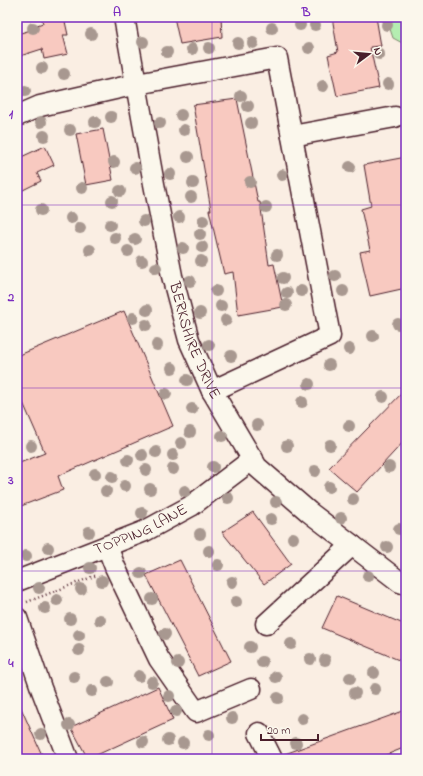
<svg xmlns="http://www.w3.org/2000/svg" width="423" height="776" font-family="'Indie Flower',sans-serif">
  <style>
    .green { fill: #b4edb1; stroke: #7f866e }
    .building { fill: #f8c9c0; stroke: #4a1f2b }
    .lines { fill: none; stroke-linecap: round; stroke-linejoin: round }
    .minor-casing { stroke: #4a1f2b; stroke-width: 23 }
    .path { stroke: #4a1f2b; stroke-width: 2.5; stroke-dasharray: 1 3; stroke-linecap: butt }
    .minor { stroke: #fbf7ec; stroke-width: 20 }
    .tree { fill: #a89890 }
    .grid { fill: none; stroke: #7b2cbf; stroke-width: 1; stroke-opacity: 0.55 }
    .labels { text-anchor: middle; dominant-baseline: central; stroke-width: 3.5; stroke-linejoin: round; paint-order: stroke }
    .street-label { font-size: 16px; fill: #4a1f2b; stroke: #fbf7ec }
    .neatline { fill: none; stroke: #7b2cbf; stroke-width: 1.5 }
    .grid-label { font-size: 13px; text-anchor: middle; font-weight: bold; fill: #7b2cbf }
  </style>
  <rect width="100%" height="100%" fill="#faeee3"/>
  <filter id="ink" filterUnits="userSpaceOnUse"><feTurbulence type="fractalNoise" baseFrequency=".025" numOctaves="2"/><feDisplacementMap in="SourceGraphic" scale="8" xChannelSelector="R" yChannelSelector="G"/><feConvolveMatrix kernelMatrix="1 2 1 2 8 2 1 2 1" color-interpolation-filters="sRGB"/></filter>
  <g filter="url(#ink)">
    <!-- green -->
    <path class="green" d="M 386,17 L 406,17 L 406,45 L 393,38 Z"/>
    <!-- building -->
    <g class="building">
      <path d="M 41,17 L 64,17 L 68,35 L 63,35 L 68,54 L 44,59 L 42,49 L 17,57 L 17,34 L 38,28 L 37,25 L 43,23 Z"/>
      <path d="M 174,17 L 221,17 L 222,37 L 180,44 Z"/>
      <path d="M 332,17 L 376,17 L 381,46 L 370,47 L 379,88 L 337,96 L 328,55 L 338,52 Z"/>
      <path d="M 237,99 L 258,202 L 260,202 L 269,265 L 274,264 L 283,307 L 238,315 L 233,272 L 224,274 L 209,210 L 211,210 L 193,105 Z"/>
      <path d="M 103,129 L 113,180 L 86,185 L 76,134 Z"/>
      <path d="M 45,146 L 54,165 L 37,173 L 41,181 L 17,193 L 17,159 Z"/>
      <path d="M 406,157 L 406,288 L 370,296 L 360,252 L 370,250 L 361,209 L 371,206 L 364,165 Z"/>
      <path d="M 124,311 L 173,426 L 58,476 L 63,490 L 21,506 L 17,497 L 17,464 L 45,453 L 17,389 L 17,356 Z"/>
      <path d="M 406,389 L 406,439 L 357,492 L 329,468 Z"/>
      <path d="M 253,512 L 291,564 L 264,584 L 222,532 Z"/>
      <path d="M 180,560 L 231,661 L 198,676 L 146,575 Z"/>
      <path d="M 337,596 L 406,625 L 406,663 L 322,628 Z"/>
      <path d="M 158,687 L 173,720 L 88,759 L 71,727 Z"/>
      <path d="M 17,699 L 42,755 L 32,759 L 17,759 Z"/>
      <path d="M 406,710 L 406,747 L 376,759 L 283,759 L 282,755 Z"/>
    </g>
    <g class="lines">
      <!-- minor casing -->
      <g class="minor-casing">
        <g id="minor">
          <path id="s1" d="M 124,17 L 154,184 L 172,276 L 189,340 L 212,391 L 257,467 L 309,512 L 400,582 L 406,584"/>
          <path d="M 17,116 L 40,106 L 137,84 L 277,58 L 330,336 L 212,391"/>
          <path d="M 292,136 L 395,117"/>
          <path d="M 107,546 L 115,567 L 159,659 L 196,712 L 251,689"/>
          <path id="s2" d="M 17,581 L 145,531 L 191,506 L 253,459"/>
          <path d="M 17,618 L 41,688 L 68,759"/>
          <path d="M 266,624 L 352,545"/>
          <path d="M 259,733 L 272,759"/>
        </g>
      </g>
      <!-- path -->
      <path class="path" d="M 27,602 L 97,575"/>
      <!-- minor -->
      <use href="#minor" class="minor"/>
    </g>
    <!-- trees -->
    <g class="tree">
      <circle cx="300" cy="25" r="6"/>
      <circle cx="315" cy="25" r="6"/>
      <circle cx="387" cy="25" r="6"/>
      <circle cx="33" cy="28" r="6"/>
      <circle cx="272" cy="28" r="6"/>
      <circle cx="91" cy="34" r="6"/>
      <circle cx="143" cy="42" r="6"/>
      <circle cx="238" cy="43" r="6"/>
      <circle cx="253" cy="43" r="6"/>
      <circle cx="209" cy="48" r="6"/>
      <circle cx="309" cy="48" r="6"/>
      <circle cx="192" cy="49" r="6"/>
      <circle cx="167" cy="52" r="6"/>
      <circle cx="379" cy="54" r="6"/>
      <circle cx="42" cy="68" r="6"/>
      <circle cx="64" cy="74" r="6"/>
      <circle cx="388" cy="84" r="6"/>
      <circle cx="323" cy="86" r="6"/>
      <circle cx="25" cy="91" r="6"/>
      <circle cx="241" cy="96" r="6"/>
      <circle cx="248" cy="106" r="6"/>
      <circle cx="181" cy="115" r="6"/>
      <circle cx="111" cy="117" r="6"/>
      <circle cx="41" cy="122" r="6"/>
      <circle cx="95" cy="122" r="6"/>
      <circle cx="160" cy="123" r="6"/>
      <circle cx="251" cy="123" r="6"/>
      <circle cx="70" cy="130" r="6"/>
      <circle cx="184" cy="130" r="6"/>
      <circle cx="44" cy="136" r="6"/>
      <circle cx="188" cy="157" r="6"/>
      <circle cx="114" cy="162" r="6"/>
      <circle cx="350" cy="167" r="6"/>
      <circle cx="135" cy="168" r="6"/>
      <circle cx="170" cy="174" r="6"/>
      <circle cx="282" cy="175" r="6"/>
      <circle cx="250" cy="182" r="6"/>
      <circle cx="193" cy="183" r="6"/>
      <circle cx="82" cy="188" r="6"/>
      <circle cx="120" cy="191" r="6"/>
      <circle cx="191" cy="197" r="6"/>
      <circle cx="112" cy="201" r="6"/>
      <circle cx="266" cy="207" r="6"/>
      <circle cx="41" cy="210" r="6"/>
      <circle cx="179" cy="217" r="6"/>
      <circle cx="71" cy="218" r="6"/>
      <circle cx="144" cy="221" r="6"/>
      <circle cx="203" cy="221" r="6"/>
      <circle cx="110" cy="225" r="6"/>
      <circle cx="80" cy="228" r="6"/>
      <circle cx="200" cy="234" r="6"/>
      <circle cx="115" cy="238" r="6"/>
      <circle cx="135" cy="239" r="6"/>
      <circle cx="202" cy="247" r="6"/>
      <circle cx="183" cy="248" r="6"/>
      <circle cx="90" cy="250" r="6"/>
      <circle cx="128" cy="251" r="6"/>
      <circle cx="277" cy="255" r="6"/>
      <circle cx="142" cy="261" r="6"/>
      <circle cx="201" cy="261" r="6"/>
      <circle cx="156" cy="268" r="6"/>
      <circle cx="335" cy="276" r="6"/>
      <circle cx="283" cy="278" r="6"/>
      <circle cx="190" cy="281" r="6"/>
      <circle cx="216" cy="291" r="6"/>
      <circle cx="301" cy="291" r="6"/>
      <circle cx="343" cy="291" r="6"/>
      <circle cx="287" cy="293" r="6"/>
      <circle cx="286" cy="305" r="6"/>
      <circle cx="221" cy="306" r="6"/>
      <circle cx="147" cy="310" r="6"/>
      <circle cx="200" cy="313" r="6"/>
      <circle cx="133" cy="318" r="6"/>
      <circle cx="226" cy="320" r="6"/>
      <circle cx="398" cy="324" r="6"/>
      <circle cx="146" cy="325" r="6"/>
      <circle cx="373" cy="336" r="6"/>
      <circle cx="157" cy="345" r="6"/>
      <circle cx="209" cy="345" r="6"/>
      <circle cx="349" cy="349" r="6"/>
      <circle cx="231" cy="356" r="6"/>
      <circle cx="329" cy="365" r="6"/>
      <circle cx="172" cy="368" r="6"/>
      <circle cx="187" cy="380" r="6"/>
      <circle cx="309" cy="384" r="6"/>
      <circle cx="166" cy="394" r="6"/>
      <circle cx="383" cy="397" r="6"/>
      <circle cx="302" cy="402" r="6"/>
      <circle cx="192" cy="409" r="6"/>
      <circle cx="257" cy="425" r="6"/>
      <circle cx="349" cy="426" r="6"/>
      <circle cx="190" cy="432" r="6"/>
      <circle cx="222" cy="436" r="6"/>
      <circle cx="181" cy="443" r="6"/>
      <circle cx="330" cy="445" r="6"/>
      <circle cx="31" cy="446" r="6"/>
      <circle cx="287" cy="446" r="6"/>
      <circle cx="156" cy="452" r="6"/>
      <circle cx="142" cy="455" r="6"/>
      <circle cx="173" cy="455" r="6"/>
      <circle cx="128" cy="460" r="6"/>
      <circle cx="213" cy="467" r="6"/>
      <circle cx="389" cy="467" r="6"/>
      <circle cx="173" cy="469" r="6"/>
      <circle cx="146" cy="470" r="6"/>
      <circle cx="315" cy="471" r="6"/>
      <circle cx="95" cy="474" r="6"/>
      <circle cx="112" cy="477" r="6"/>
      <circle cx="125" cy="486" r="6"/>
      <circle cx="329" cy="487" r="6"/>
      <circle cx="150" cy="489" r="6"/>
      <circle cx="106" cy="491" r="6"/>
      <circle cx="185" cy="491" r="6"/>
      <circle cx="228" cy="498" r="6"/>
      <circle cx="353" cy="499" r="6"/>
      <circle cx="276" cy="502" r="6"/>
      <circle cx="142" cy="513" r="6"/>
      <circle cx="341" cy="518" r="6"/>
      <circle cx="271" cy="519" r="6"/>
      <circle cx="399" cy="529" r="6"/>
      <circle cx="89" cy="532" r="6"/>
      <circle cx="200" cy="534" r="6"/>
      <circle cx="293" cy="538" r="6"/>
      <circle cx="387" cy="547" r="6"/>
      <circle cx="48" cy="548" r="6"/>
      <circle cx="209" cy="551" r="6"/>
      <circle cx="26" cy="556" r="6"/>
      <circle cx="218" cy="565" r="6"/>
      <circle cx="90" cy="568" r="6"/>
      <circle cx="141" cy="573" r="6"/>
      <circle cx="368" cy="576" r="6"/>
      <circle cx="102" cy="581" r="6"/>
      <circle cx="232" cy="582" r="6"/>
      <circle cx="39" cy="588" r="6"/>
      <circle cx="81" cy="589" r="6"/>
      <circle cx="152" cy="599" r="6"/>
      <circle cx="57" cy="600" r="6"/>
      <circle cx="236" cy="602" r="6"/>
      <circle cx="45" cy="608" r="6"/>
      <circle cx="70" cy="619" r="6"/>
      <circle cx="100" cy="620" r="6"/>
      <circle cx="165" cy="634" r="6"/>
      <circle cx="79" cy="635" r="6"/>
      <circle cx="291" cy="644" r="6"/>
      <circle cx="250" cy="647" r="6"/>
      <circle cx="79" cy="650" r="6"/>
      <circle cx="310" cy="659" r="6"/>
      <circle cx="325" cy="660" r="6"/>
      <circle cx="262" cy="662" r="6"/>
      <circle cx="178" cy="663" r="6"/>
      <circle cx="374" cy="673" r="6"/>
      <circle cx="139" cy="676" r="6"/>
      <circle cx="74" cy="677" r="6"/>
      <circle cx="276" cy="677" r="6"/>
      <circle cx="350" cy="678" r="6"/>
      <circle cx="108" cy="682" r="6"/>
      <circle cx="152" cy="682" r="6"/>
      <circle cx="375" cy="689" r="6"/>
      <circle cx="92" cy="691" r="6"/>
      <circle cx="355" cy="693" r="6"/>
      <circle cx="169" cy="696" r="6"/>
      <circle cx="278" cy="698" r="6"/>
      <circle cx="176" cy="711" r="6"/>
      <circle cx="232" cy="718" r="6"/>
      <circle cx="302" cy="719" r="6"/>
      <circle cx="69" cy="725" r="6"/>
      <circle cx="41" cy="734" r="6"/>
      <circle cx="209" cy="735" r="6"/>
      <circle cx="168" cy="740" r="6"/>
      <circle cx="143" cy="742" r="6"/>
      <circle cx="183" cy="743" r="6"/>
      <circle cx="296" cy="743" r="6"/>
    </g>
  </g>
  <!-- grid -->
  <path class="grid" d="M 212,17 L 212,759M 17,205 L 406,205M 17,388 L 406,388M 17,571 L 406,571"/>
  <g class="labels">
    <!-- street labels -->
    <g class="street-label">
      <text stroke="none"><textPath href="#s1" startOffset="332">BERKSHIRE DRIVE</textPath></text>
      <text stroke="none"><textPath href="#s2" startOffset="134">TOPPING LANE</textPath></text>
    </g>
  </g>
  <!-- margin -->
  <rect width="423" height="776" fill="none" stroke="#fbf7ec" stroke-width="44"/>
  <!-- north arrow -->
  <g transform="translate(369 54) rotate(74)" stroke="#fbf7ec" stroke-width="3" paint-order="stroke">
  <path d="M0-3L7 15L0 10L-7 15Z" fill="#4a1f2b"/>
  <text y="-6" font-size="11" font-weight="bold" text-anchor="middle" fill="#4a1f2b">N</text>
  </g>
  <!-- scale -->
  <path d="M261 734v6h57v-6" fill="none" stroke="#4a1f2b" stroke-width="2"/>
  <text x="267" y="734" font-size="12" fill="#4a1f2b" stroke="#fbf7ec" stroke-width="3" paint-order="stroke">20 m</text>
  <rect x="22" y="22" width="379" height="732" class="neatline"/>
  <g class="grid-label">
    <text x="117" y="16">A</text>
    <text x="306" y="16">B</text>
    <text x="11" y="118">1</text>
    <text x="11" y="301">2</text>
    <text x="11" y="484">3</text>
    <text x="11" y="667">4</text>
  </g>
</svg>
